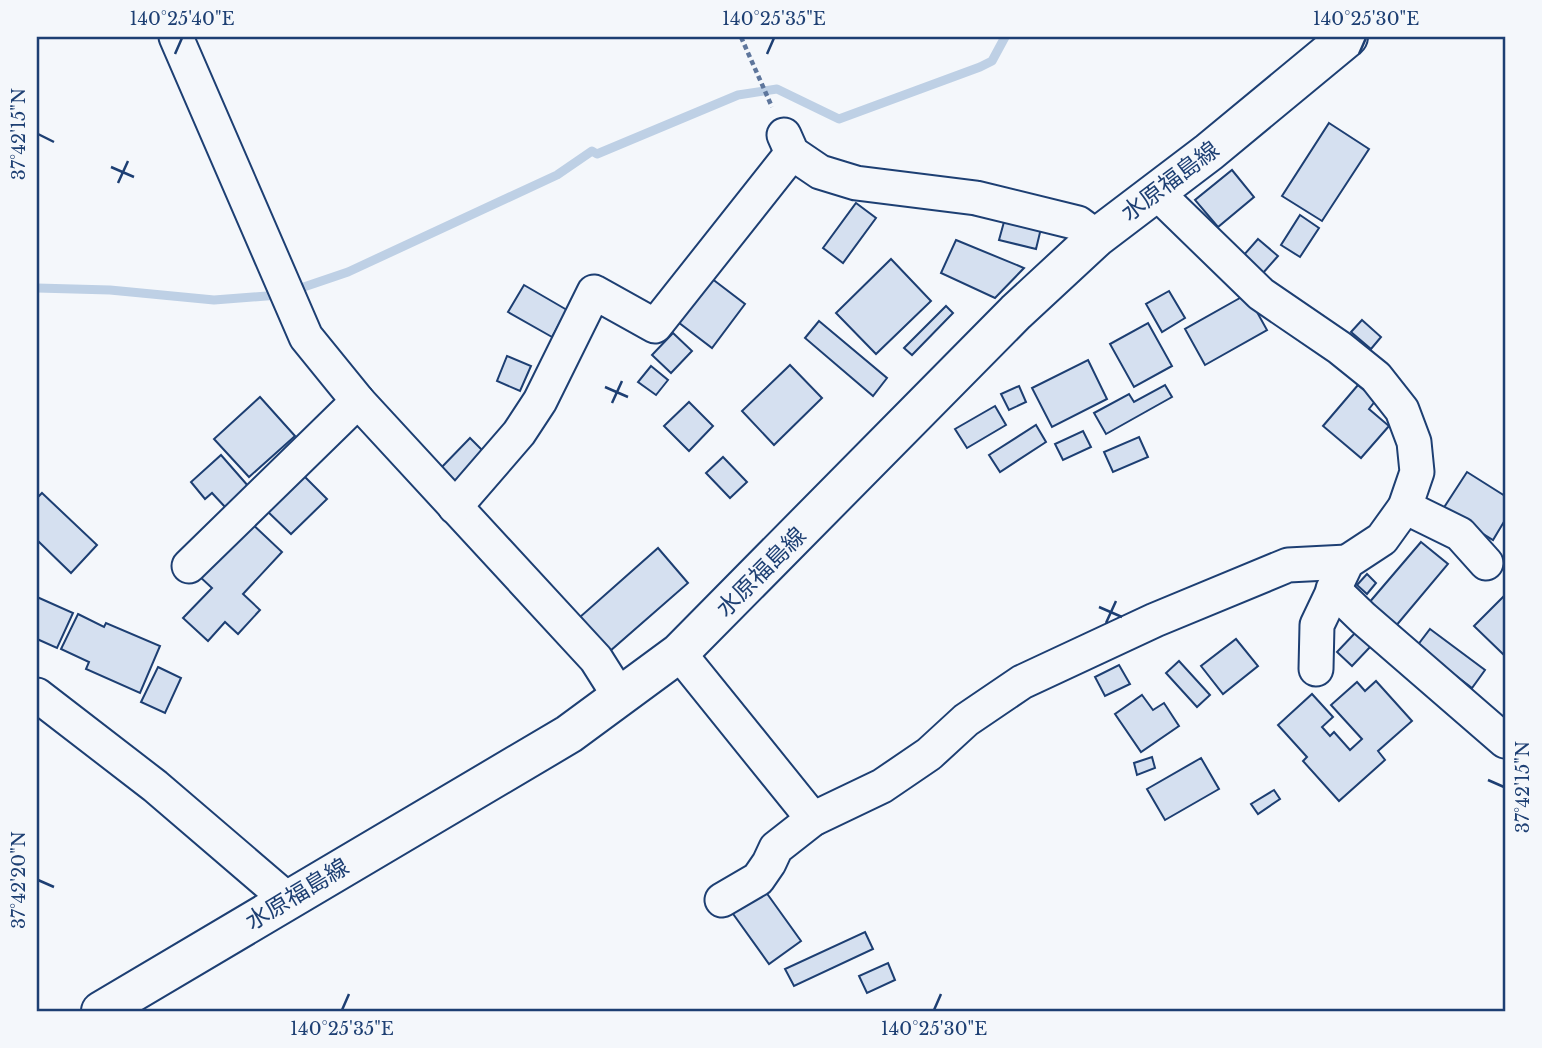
<svg xmlns="http://www.w3.org/2000/svg" width="1542" height="1048" font-family="'Libre Baskerville','Noto Sans JP',serif">
  <style>
    .lines { fill: none; stroke-linecap: round; stroke-linejoin: round }
    .stream { stroke: #bed0e5; stroke-width: 9 }
    .building { fill: #d5e0f0; stroke: #1d3f73; stroke-width: 2 }
    .minor-casing { stroke: #1d3f73; stroke-width: 37 }
    .major-casing { stroke: #1d3f73; stroke-width: 42 }
    .path { stroke: #5e769c; stroke-width: 4.5; stroke-dasharray: 5 3.5; stroke-linecap: butt }
    .minor { stroke: #f4f7fb; stroke-width: 33 }
    .major { stroke: #f4f7fb; stroke-width: 38 }
    .ticks { fill: none; stroke: #1d3f73; stroke-width: 2.5 }
    .labels { text-anchor: middle; dominant-baseline: central; stroke-width: 5; stroke-linejoin: round; paint-order: stroke }
    .street-label { font-size: 23px; fill: #1d3f73; stroke: #f4f7fb }
    .neatline { fill: none; stroke: #1d3f73; stroke-width: 2.5 }
    .ticks-label { font-size: 18px; text-anchor: middle; fill: #1d3f73 }
  </style>
  <rect width="100%" height="100%" fill="#f4f7fb"/>
  <g class="lines">
    <!-- stream -->
    <g class="stream">
      <path d="M 37,288 L 110,290 L 214,300 L 279,295"/>
      <path d="M 292,291 L 348,272 L 557,175 L 592,151 L 597,154 L 738,95 L 777,89 L 839,119 L 980,67 L 992,61 L 1005,37"/>
    </g>
  </g>
  <!-- building -->
  <g class="building">
    <path d="M 1329,123 L 1369,149 L 1322,221 L 1282,196 Z"/>
    <path d="M 1232,170 L 1254,197 L 1218,227 L 1195,200 Z"/>
    <path d="M 856,203 L 876,218 L 843,263 L 823,248 Z"/>
    <path d="M 1007,211 L 1043,220 L 1036,249 L 999,240 Z"/>
    <path d="M 1300,215 L 1319,228 L 1300,257 L 1281,245 Z"/>
    <path d="M 1258,239 L 1278,256 L 1263,273 L 1243,256 Z"/>
    <path d="M 956,240 L 1024,268 L 995,298 L 941,273 Z"/>
    <path d="M 891,259 L 931,301 L 876,354 L 836,313 Z"/>
    <path d="M 711,278 L 745,304 L 712,348 L 678,322 Z"/>
    <path d="M 524,285 L 567,310 L 552,337 L 508,312 Z"/>
    <path d="M 1169,291 L 1185,318 L 1162,332 L 1146,304 Z"/>
    <path d="M 1247,294 L 1267,330 L 1205,365 L 1185,329 Z"/>
    <path d="M 946,306 L 953,313 L 912,355 L 904,348 Z"/>
    <path d="M 1362,320 L 1381,337 L 1371,349 L 1351,332 Z"/>
    <path d="M 819,321 L 887,378 L 873,396 L 805,338 Z"/>
    <path d="M 1148,323 L 1172,366 L 1134,387 L 1110,344 Z"/>
    <path d="M 673,333 L 692,351 L 671,373 L 652,355 Z"/>
    <path d="M 507,356 L 531,366 L 520,391 L 497,381 Z"/>
    <path d="M 1088,360 L 1107,399 L 1052,427 L 1032,388 Z"/>
    <path d="M 790,365 L 822,398 L 774,445 L 742,411 Z"/>
    <path d="M 651,366 L 668,380 L 656,395 L 638,382 Z"/>
    <path d="M 1165,385 L 1172,397 L 1106,434 L 1094,413 L 1129,394 L 1134,402 Z"/>
    <path d="M 1358,385 L 1376,400 L 1369,409 L 1389,426 L 1361,458 L 1323,426 Z"/>
    <path d="M 1019,386 L 1026,402 L 1009,410 L 1001,394 Z"/>
    <path d="M 260,397 L 295,436 L 249,477 L 214,439 Z"/>
    <path d="M 689,402 L 713,426 L 689,451 L 664,426 Z"/>
    <path d="M 995,406 L 1006,425 L 967,448 L 955,429 Z"/>
    <path d="M 1036,425 L 1046,442 L 1000,472 L 989,455 Z"/>
    <path d="M 1083,431 L 1091,447 L 1063,460 L 1055,444 Z"/>
    <path d="M 1139,437 L 1148,457 L 1113,472 L 1104,452 Z"/>
    <path d="M 470,438 L 485,453 L 452,485 L 438,471 Z"/>
    <path d="M 221,455 L 249,487 L 226,508 L 212,493 L 205,499 L 191,482 Z"/>
    <path d="M 723,457 L 747,482 L 730,498 L 706,473 Z"/>
    <path d="M 1467,472 L 1505,496 L 1505,520 L 1493,540 L 1443,509 Z"/>
    <path d="M 302,474 L 327,499 L 291,534 L 266,510 Z"/>
    <path d="M 42,493 L 97,545 L 71,573 L 37,540 L 37,498 Z"/>
    <path d="M 249,521 L 282,552 L 243,594 L 260,610 L 238,634 L 225,622 L 208,641 L 183,618 L 212,588 L 198,575 Z"/>
    <path d="M 1421,542 L 1448,564 L 1395,627 L 1368,604 Z"/>
    <path d="M 658,548 L 688,583 L 610,651 L 580,617 Z"/>
    <path d="M 1367,574 L 1376,583 L 1367,594 L 1357,585 Z"/>
    <path d="M 1505,595 L 1505,653 L 1504,655 L 1474,626 Z"/>
    <path d="M 37,597 L 73,613 L 57,648 L 37,639 Z"/>
    <path d="M 78,614 L 104,627 L 106,623 L 160,646 L 140,693 L 86,669 L 89,662 L 61,649 Z"/>
    <path d="M 1430,629 L 1485,670 L 1472,688 L 1417,646 Z"/>
    <path d="M 1356,632 L 1371,646 L 1352,666 L 1337,652 Z"/>
    <path d="M 1236,639 L 1258,666 L 1223,694 L 1201,666 Z"/>
    <path d="M 1179,661 L 1210,695 L 1197,707 L 1166,673 Z"/>
    <path d="M 1119,665 L 1130,684 L 1105,696 L 1095,677 Z"/>
    <path d="M 158,667 L 181,678 L 165,713 L 141,702 Z"/>
    <path d="M 1376,681 L 1412,721 L 1378,751 L 1385,760 L 1339,801 L 1303,761 L 1307,757 L 1278,725 L 1312,694 L 1333,717 L 1322,727 L 1330,736 L 1334,732 L 1350,750 L 1362,739 L 1331,705 L 1357,682 L 1365,691 Z"/>
    <path d="M 1142,695 L 1153,710 L 1164,703 L 1179,726 L 1141,752 L 1115,714 Z"/>
    <path d="M 1152,757 L 1155,768 L 1137,775 L 1134,763 Z"/>
    <path d="M 1201,758 L 1219,789 L 1165,820 L 1147,789 Z"/>
    <path d="M 1274,790 L 1280,799 L 1258,814 L 1251,804 Z"/>
    <path d="M 763,888 L 801,941 L 769,964 L 731,911 Z"/>
    <path d="M 865,932 L 873,949 L 794,986 L 785,969 Z"/>
    <path d="M 888,963 L 895,980 L 867,993 L 859,976 Z"/>
  </g>
  <g class="lines">
    <!-- minor casing -->
    <g class="minor-casing">
      <g id="minor">
        <path d="M 176,37 L 306,337 L 358,401 L 596,659 L 620,697"/>
        <path d="M 784,135 L 792,153 L 820,172 L 856,183 L 976,198 L 1078,223 L 1097,237"/>
        <path d="M 1156,192 L 1261,294 L 1340,348 L 1376,377 L 1402,410 L 1414,442 L 1417,472 L 1405,507 L 1382,539 L 1347,562 L 1317,625 L 1316,669"/>
        <path d="M 455,507 L 519,433 L 540,401 L 594,292 L 655,326 L 792,153"/>
        <path d="M 1405,507 L 1460,534 L 1486,563"/>
        <path d="M 189,566 L 358,401"/>
        <path d="M 1333,589 L 1363,618 L 1505,741"/>
        <path d="M 679,653 L 813,819"/>
        <path d="M 37,695 L 155,786 L 288,900"/>
        <path d="M 722,900 L 758,879 L 769,863 L 776,848 L 813,819 L 882,786 L 929,754 L 966,720 L 1022,682 L 1155,620 L 1288,565 L 1347,562"/>
      </g>
    </g>
    <!-- major casing -->
    <g class="major-casing">
      <path id="major" d="M 101,1011 L 569,734 L 679,653 L 1016,312 L 1097,237 L 1209,152 L 1348,37"/>
    </g>
    <!-- path -->
    <path class="path" d="M 741,37 L 772,107"/>
    <!-- minor -->
    <use href="#minor" class="minor"/>
    <!-- major -->
    <use href="#major" class="major"/>
  </g>
  <!-- ticks -->
  <path class="ticks" d="M 175,54 L 182,38M 767,54 L 774,38M 1359,54 L 1366,38M 38,134 L 54,142M 111,167 L 134,177M 118,183 L 128,161M 605,387 L 628,397M 612,403 L 622,381M 1099,607 L 1122,617M 1106,623 L 1116,601M 1488,780 L 1504,787M 38,880 L 54,887M 342,1010 L 349,994M 934,1010 L 941,994"/>
  <g class="labels">
    <!-- street labels -->
    <g class="street-label">
      <text transform="translate(1170 181) rotate(-37)">水原福島線</text>
      <text transform="translate(761 572) rotate(-45)">水原福島線</text>
      <text transform="translate(297 894) rotate(-31)">水原福島線</text>
    </g>
  </g>
  <!-- border -->
  <rect width="1542" height="1048" fill="none" stroke="#f4f7fb" stroke-width="77"/>
  <rect x="38" y="38" width="1466" height="972" class="neatline"/>
  <g class="ticks-label">
    <text x="182" y="25">140°25'40"E</text>
    <text x="774" y="25">140°25'35"E</text>
    <text x="1366" y="25">140°25'30"E</text>
    <text transform="translate(19 134) rotate(-90)" y="6">37°42'15"N</text>
    <text transform="translate(1523 787) rotate(-90)" y="6">37°42'15"N</text>
    <text transform="translate(19 880) rotate(-90)" y="6">37°42'20"N</text>
    <text x="342" y="1035">140°25'35"E</text>
    <text x="934" y="1035">140°25'30"E</text>
  </g>
</svg>
